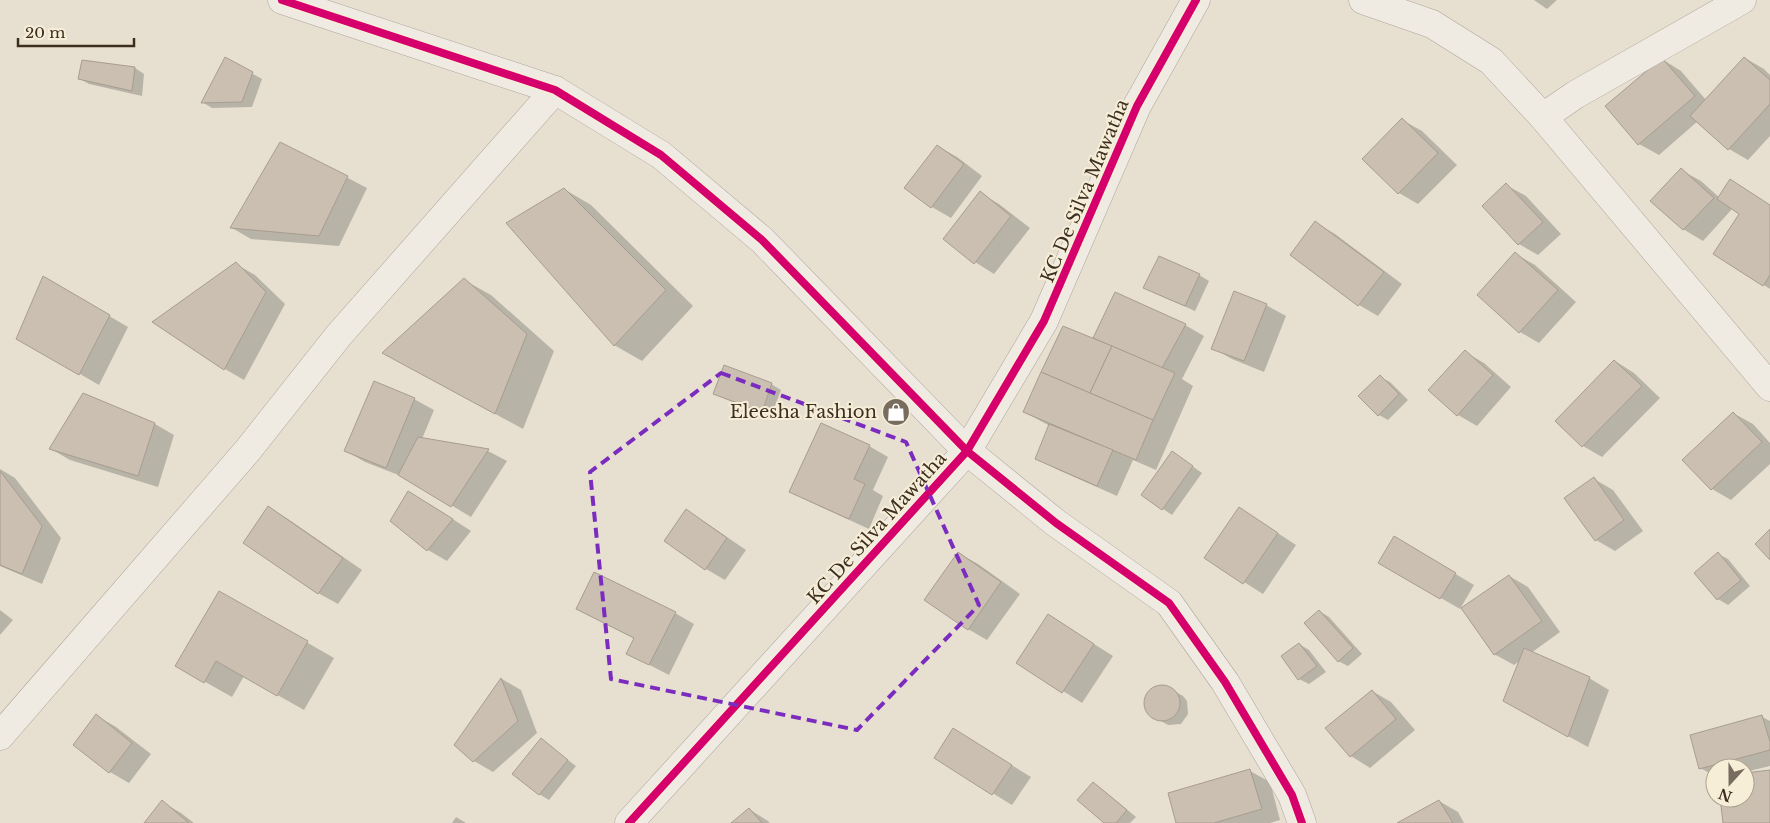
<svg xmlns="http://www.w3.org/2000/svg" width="1770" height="823" font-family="'Libre Baskerville',serif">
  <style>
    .shadow { fill: #0003 }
    .building { fill: #cbbfb2; stroke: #a89c90 }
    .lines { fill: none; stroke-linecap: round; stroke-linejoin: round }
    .street-casing { stroke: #ada599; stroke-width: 29 }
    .street { stroke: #efebe3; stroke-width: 28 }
    .cycleway-casing { stroke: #f7eed8; stroke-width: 11 }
    .cycleway { stroke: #d6006c; stroke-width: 8 }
    .marked { fill: none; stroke: #7b2cbf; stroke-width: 4; stroke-dasharray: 10 6; stroke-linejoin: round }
    .labels { text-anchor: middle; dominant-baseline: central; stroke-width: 4; stroke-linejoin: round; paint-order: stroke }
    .street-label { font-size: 18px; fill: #3d2e20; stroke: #f7eed8 }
    .poi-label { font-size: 18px; fill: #3d2e20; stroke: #f7eed8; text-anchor: end }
  </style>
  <rect width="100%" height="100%" fill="#e7e0d1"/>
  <!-- shadow -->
  <g class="shadow">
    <path d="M 1534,0 L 1557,0 L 1547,9 Z"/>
    <path d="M 1745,58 L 1764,69 L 1770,75 L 1770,136 L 1748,160 L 1729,149 L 1698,121 L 1659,155 L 1639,144 L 1662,59 L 1681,71 L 1706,100 Z"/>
    <path d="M 226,59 L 262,79 L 252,107 L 212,108 L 202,102 Z"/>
    <path d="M 135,68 L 144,74 L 142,96 L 89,84 L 80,79 Z"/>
    <path d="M 1402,120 L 1422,131 L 1457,165 L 1418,204 L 1399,193 Z"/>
    <path d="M 281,143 L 367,188 L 339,246 L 251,239 L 232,228 Z"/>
    <path d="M 937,146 L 957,157 L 982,176 L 951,218 L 932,207 L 906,188 Z"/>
    <path d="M 1681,170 L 1701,181 L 1720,198 L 1770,205 L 1770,289 L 1764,285 L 1741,213 L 1733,208 L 1703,241 L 1683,229 Z"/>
    <path d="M 1506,185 L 1526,196 L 1561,234 L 1538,255 L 1519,244 Z"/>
    <path d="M 564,189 L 591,205 L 693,306 L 642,361 L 614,345 Z"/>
    <path d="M 980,193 L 999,204 L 1030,228 L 994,274 L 975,262 Z"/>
    <path d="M 1316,223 L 1335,234 L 1402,284 L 1378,316 L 1359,305 Z"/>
    <path d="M 1516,254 L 1535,265 L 1576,302 L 1539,343 L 1520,332 Z"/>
    <path d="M 236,264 L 255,275 L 285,304 L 244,380 L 225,369 Z"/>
    <path d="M 1199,275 L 1209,281 L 1195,311 L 1154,293 Z"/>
    <path d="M 44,278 L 128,327 L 99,385 L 18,338 Z"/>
    <path d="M 464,280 L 491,295 L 554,351 L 523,429 L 411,368 Z"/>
    <path d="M 1116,294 L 1185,325 L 1204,336 L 1182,379 L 1193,386 L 1156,470 L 1133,460 L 1117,496 L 1056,469 L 1036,458 L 1050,426 L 1024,412 L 1064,328 L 1094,339 Z"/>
    <path d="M 1266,305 L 1286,316 L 1264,372 L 1232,359 L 1213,348 Z"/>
    <path d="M 1465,352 L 1484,363 L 1511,387 L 1477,426 L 1458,415 Z"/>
    <path d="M 1615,361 L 1634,373 L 1660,398 L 1602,457 L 1583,446 L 1556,421 Z"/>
    <path d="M 1380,377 L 1390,382 L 1408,400 L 1388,420 L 1379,415 Z"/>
    <path d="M 771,384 L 781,390 L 771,416 L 725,399 L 715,393 Z"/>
    <path d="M 84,394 L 155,424 L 174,435 L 158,487 L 70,460 L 51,449 Z"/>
    <path d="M 414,399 L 434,410 L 422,439 L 488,451 L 507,461 L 471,517 L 406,478 L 365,462 L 346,451 Z"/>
    <path d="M 1733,413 L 1753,424 L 1770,443 L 1770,464 L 1731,500 L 1712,489 L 1684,460 Z"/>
    <path d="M 869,446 L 888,457 L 873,490 L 883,496 L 869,529 L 810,502 L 791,491 Z"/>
    <path d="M 1182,459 L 1202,473 L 1172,515 L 1143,495 Z"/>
    <path d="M 0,469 L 15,478 L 61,538 L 42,584 L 0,566 Z"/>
    <path d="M 1594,479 L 1613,490 L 1643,531 L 1615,551 L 1596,540 Z"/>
    <path d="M 428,503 L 471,531 L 447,561 L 428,550 Z"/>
    <path d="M 269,508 L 288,519 L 362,570 L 338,604 L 318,593 Z"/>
    <path d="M 686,511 L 705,522 L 746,550 L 725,580 L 706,569 Z"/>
    <path d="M 1258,520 L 1296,545 L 1263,594 L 1206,558 Z"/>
    <path d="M 1395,538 L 1474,585 L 1460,609 L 1380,563 Z"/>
    <path d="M 958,553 L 978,564 L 1020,594 L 987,640 L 968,629 Z"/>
    <path d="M 1718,554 L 1728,559 L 1750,586 L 1728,605 L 1718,599 L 1696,574 Z"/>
    <path d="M 1509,576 L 1528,587 L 1560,632 L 1531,653 L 1589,678 L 1609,690 L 1588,747 L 1524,712 L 1521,660 L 1514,665 L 1494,654 Z"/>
    <path d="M 219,592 L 334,658 L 304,710 L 244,676 L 232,697 L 177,666 Z"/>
    <path d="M 577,609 L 675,613 L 694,624 L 669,675 L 628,654 L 635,639 Z"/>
    <path d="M 0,610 L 13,620 L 0,635 Z"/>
    <path d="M 1319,611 L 1329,617 L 1362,654 L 1348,666 L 1338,661 Z"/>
    <path d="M 1048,615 L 1113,656 L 1082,703 L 1017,662 Z"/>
    <path d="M 1299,644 L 1309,650 L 1326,672 L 1309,684 L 1299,679 Z"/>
    <path d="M 502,679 L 521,690 L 537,733 L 493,772 L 474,761 L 455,745 Z"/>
    <path d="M 1160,686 L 1167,687 L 1183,696 L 1187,701 L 1188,714 L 1181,724 L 1168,725 L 1152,716 L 1148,711 L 1146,704 L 1149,692 L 1154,688 Z"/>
    <path d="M 1372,691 L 1391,702 L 1415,730 L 1370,768 L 1351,756 L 1327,728 Z"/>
    <path d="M 97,716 L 116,727 L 151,754 L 129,783 L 110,772 Z"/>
    <path d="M 1762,717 L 1770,721 L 1770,766 L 1745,772 L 1745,768 L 1715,768 L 1715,776 L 1700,768 Z"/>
    <path d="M 541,740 L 576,766 L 549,800 L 539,794 Z"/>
    <path d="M 973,741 L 1031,777 L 1012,805 L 935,758 Z"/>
    <path d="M 1250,771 L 1270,782 L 1280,820 L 1270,823 L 1178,823 Z"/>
    <path d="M 1093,784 L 1103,790 L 1136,817 L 1130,823 L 1106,823 Z"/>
    <path d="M 1439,801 L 1458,812 L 1464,823 L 1400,823 Z"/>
    <path d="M 162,802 L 181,813 L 194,823 L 146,823 Z"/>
    <path d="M 749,809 L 768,821 L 770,823 L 733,823 Z"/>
    <path d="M 456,817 L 466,823 L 452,823 Z"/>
  </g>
  <!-- building -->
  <g class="building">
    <path d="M 225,57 L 253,72 L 242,102 L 201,103 Z"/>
    <path d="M 1744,57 L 1770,80 L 1770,104 L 1728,150 L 1690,116 Z"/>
    <path d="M 1662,58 L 1695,96 L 1638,145 L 1605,106 Z"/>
    <path d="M 82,60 L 135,67 L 132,91 L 78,79 Z"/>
    <path d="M 1402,118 L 1438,153 L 1398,194 L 1362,159 Z"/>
    <path d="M 280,142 L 348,176 L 319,236 L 230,228 Z"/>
    <path d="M 937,145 L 964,164 L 931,208 L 904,188 Z"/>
    <path d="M 1681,168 L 1714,198 L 1683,230 L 1650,201 Z"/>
    <path d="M 1730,179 L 1770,205 L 1770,275 L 1763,286 L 1713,254 L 1739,214 L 1717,199 Z"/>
    <path d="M 1506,183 L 1543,222 L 1518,245 L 1482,206 Z"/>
    <path d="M 564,188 L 666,290 L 614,346 L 506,223 Z"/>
    <path d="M 980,191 L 1011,216 L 974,264 L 943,239 Z"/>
    <path d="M 1315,221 L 1384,272 L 1358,306 L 1290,255 Z"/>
    <path d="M 1515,252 L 1558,290 L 1519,333 L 1477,295 Z"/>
    <path d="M 1159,256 L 1200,274 L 1185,306 L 1143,288 Z"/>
    <path d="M 236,262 L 266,292 L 224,370 L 152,322 Z"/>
    <path d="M 43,276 L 110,315 L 79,375 L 16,339 Z"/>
    <path d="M 464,278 L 527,334 L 495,414 L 382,353 Z"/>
    <path d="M 1234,291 L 1267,304 L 1244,361 L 1211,349 Z"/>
    <path d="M 1115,292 L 1186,324 L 1162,368 L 1093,338 Z"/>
    <path d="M 1063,326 L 1112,346 L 1090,393 L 1041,372 Z"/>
    <path d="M 1112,346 L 1175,373 L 1153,420 L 1090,393 Z"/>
    <path d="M 1465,350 L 1493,375 L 1457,416 L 1428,390 Z"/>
    <path d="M 1614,360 L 1642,386 L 1582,447 L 1555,421 Z"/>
    <path d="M 724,365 L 772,383 L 762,412 L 713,394 Z"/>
    <path d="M 1041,372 L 1153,420 L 1136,460 L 1023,412 Z"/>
    <path d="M 1380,375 L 1399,394 L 1378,416 L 1358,396 Z"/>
    <path d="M 374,381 L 415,398 L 386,468 L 344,451 Z"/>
    <path d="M 83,393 L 155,423 L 138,476 L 49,449 Z"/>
    <path d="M 1733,412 L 1762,442 L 1711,490 L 1682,460 Z"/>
    <path d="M 821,423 L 870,445 L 854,479 L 865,484 L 849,519 L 789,492 Z"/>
    <path d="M 1049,424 L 1113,450 L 1097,486 L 1035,459 Z"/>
    <path d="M 418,437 L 489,449 L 451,507 L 398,475 Z"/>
    <path d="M 1172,451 L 1193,466 L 1162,510 L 1141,495 Z"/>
    <path d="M 0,471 L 42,526 L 22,574 L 0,565 Z"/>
    <path d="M 1594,477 L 1624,520 L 1595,541 L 1564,498 Z"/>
    <path d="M 408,491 L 453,519 L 427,551 L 390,521 Z"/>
    <path d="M 268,506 L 343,558 L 318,594 L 243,543 Z"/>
    <path d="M 1239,507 L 1278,533 L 1243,584 L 1204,558 Z"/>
    <path d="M 686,509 L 727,538 L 705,570 L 664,541 Z"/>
    <path d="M 1770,529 L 1770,560 L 1755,544 Z"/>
    <path d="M 1394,536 L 1456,573 L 1440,599 L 1378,563 Z"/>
    <path d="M 958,552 L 1001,582 L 968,630 L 924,600 Z"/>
    <path d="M 1718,552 L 1741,580 L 1717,600 L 1694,573 Z"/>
    <path d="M 594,572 L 676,612 L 649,665 L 626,654 L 634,638 L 576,609 Z"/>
    <path d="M 1509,575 L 1542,621 L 1494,655 L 1461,608 Z"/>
    <path d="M 219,591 L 308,641 L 277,696 L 216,661 L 204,683 L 175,666 Z"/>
    <path d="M 1319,610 L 1353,648 L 1338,662 L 1304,623 Z"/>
    <path d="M 1048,614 L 1094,644 L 1062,693 L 1016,663 Z"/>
    <path d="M 1299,643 L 1317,666 L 1298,680 L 1281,656 Z"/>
    <path d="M 1524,648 L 1590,677 L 1568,737 L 1503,701 Z"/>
    <path d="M 501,678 L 518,721 L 473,762 L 454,745 Z"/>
    <circle cx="1162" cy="703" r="18"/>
    <path d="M 1372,690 L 1396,719 L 1350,757 L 1325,728 Z"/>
    <path d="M 96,714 L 132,743 L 109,773 L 73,745 Z"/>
    <path d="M 1762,715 L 1770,742 L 1770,750 L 1699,769 L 1690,735 Z"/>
    <path d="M 953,728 L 1012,765 L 992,795 L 934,758 Z"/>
    <path d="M 541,738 L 568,760 L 539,795 L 512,774 Z"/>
    <path d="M 1250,769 L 1262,809 L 1214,823 L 1176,823 L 1168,793 Z"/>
    <path d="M 1770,770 L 1770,823 L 1723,823 L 1720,798 L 1745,798 L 1745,773 Z"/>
    <path d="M 1093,782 L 1127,810 L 1116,823 L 1104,823 L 1077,800 Z"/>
    <path d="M 162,800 L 189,823 L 144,823 Z"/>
    <path d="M 1439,800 L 1453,823 L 1397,823 Z"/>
    <path d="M 749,808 L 762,823 L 731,823 Z"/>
  </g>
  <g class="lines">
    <!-- street casing -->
    <g class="street-casing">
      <g id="street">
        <path d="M 282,0 L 555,90 L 661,155 L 762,240 L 967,451 L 1056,523 L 1169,603 L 1225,682 L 1292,795 L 1302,823"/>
        <path d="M 1363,0 L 1432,24 L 1491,61 L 1543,117 L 1575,95 L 1742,0"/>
        <path d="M 1543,117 L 1770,387"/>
        <path d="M 0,736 L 248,450 L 339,335 L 555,90"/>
        <path d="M 629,823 L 967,451 L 1044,321 L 1137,106 L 1196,0"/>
      </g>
    </g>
    <!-- street -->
    <use href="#street" class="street"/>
    <!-- cycleway casing -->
    <g class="cycleway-casing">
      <g id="cycleway">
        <path d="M 282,0 L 555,90 L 661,155 L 762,240 L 967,451 L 1056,523 L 1169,603 L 1225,682 L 1292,795 L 1302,823"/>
        <path d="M 629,823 L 967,451 L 1044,321 L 1137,106 L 1196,0"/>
      </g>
    </g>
    <!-- cycleway -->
    <use href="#cycleway" class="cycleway"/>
  </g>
  <!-- marked area -->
  <path class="marked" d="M 721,373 L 906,442 L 979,605 L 857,730 L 611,679 L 590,472 Z"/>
  <!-- icons -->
  <defs>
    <g id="shop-disc" transform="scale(1.4375)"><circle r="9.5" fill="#786c5e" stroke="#f7eed8"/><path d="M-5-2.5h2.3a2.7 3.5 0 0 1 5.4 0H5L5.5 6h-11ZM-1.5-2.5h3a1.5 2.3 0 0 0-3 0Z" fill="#fff"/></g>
  </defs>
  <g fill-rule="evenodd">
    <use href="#shop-disc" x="896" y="412"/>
  </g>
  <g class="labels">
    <!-- street labels -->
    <g class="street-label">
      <text transform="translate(1085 191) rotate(-67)">KC De Silva Mawatha</text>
      <text transform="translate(877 528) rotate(-48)">KC De Silva Mawatha</text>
    </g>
    <!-- poi labels -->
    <g class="poi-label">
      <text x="877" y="412">Eleesha Fashion</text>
    </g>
  </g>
  <!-- north arrow -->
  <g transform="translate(1730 783) rotate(201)"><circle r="24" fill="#f7eed8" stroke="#ada18e"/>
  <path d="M0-4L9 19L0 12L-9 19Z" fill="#786c5e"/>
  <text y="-8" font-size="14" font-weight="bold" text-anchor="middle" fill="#3d2e20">N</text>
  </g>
  <!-- scale -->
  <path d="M18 38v8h116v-8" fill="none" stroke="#3d2e20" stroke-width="2.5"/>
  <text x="25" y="38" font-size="15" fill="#3d2e20" stroke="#f7eed8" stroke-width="4" paint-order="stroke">20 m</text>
</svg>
